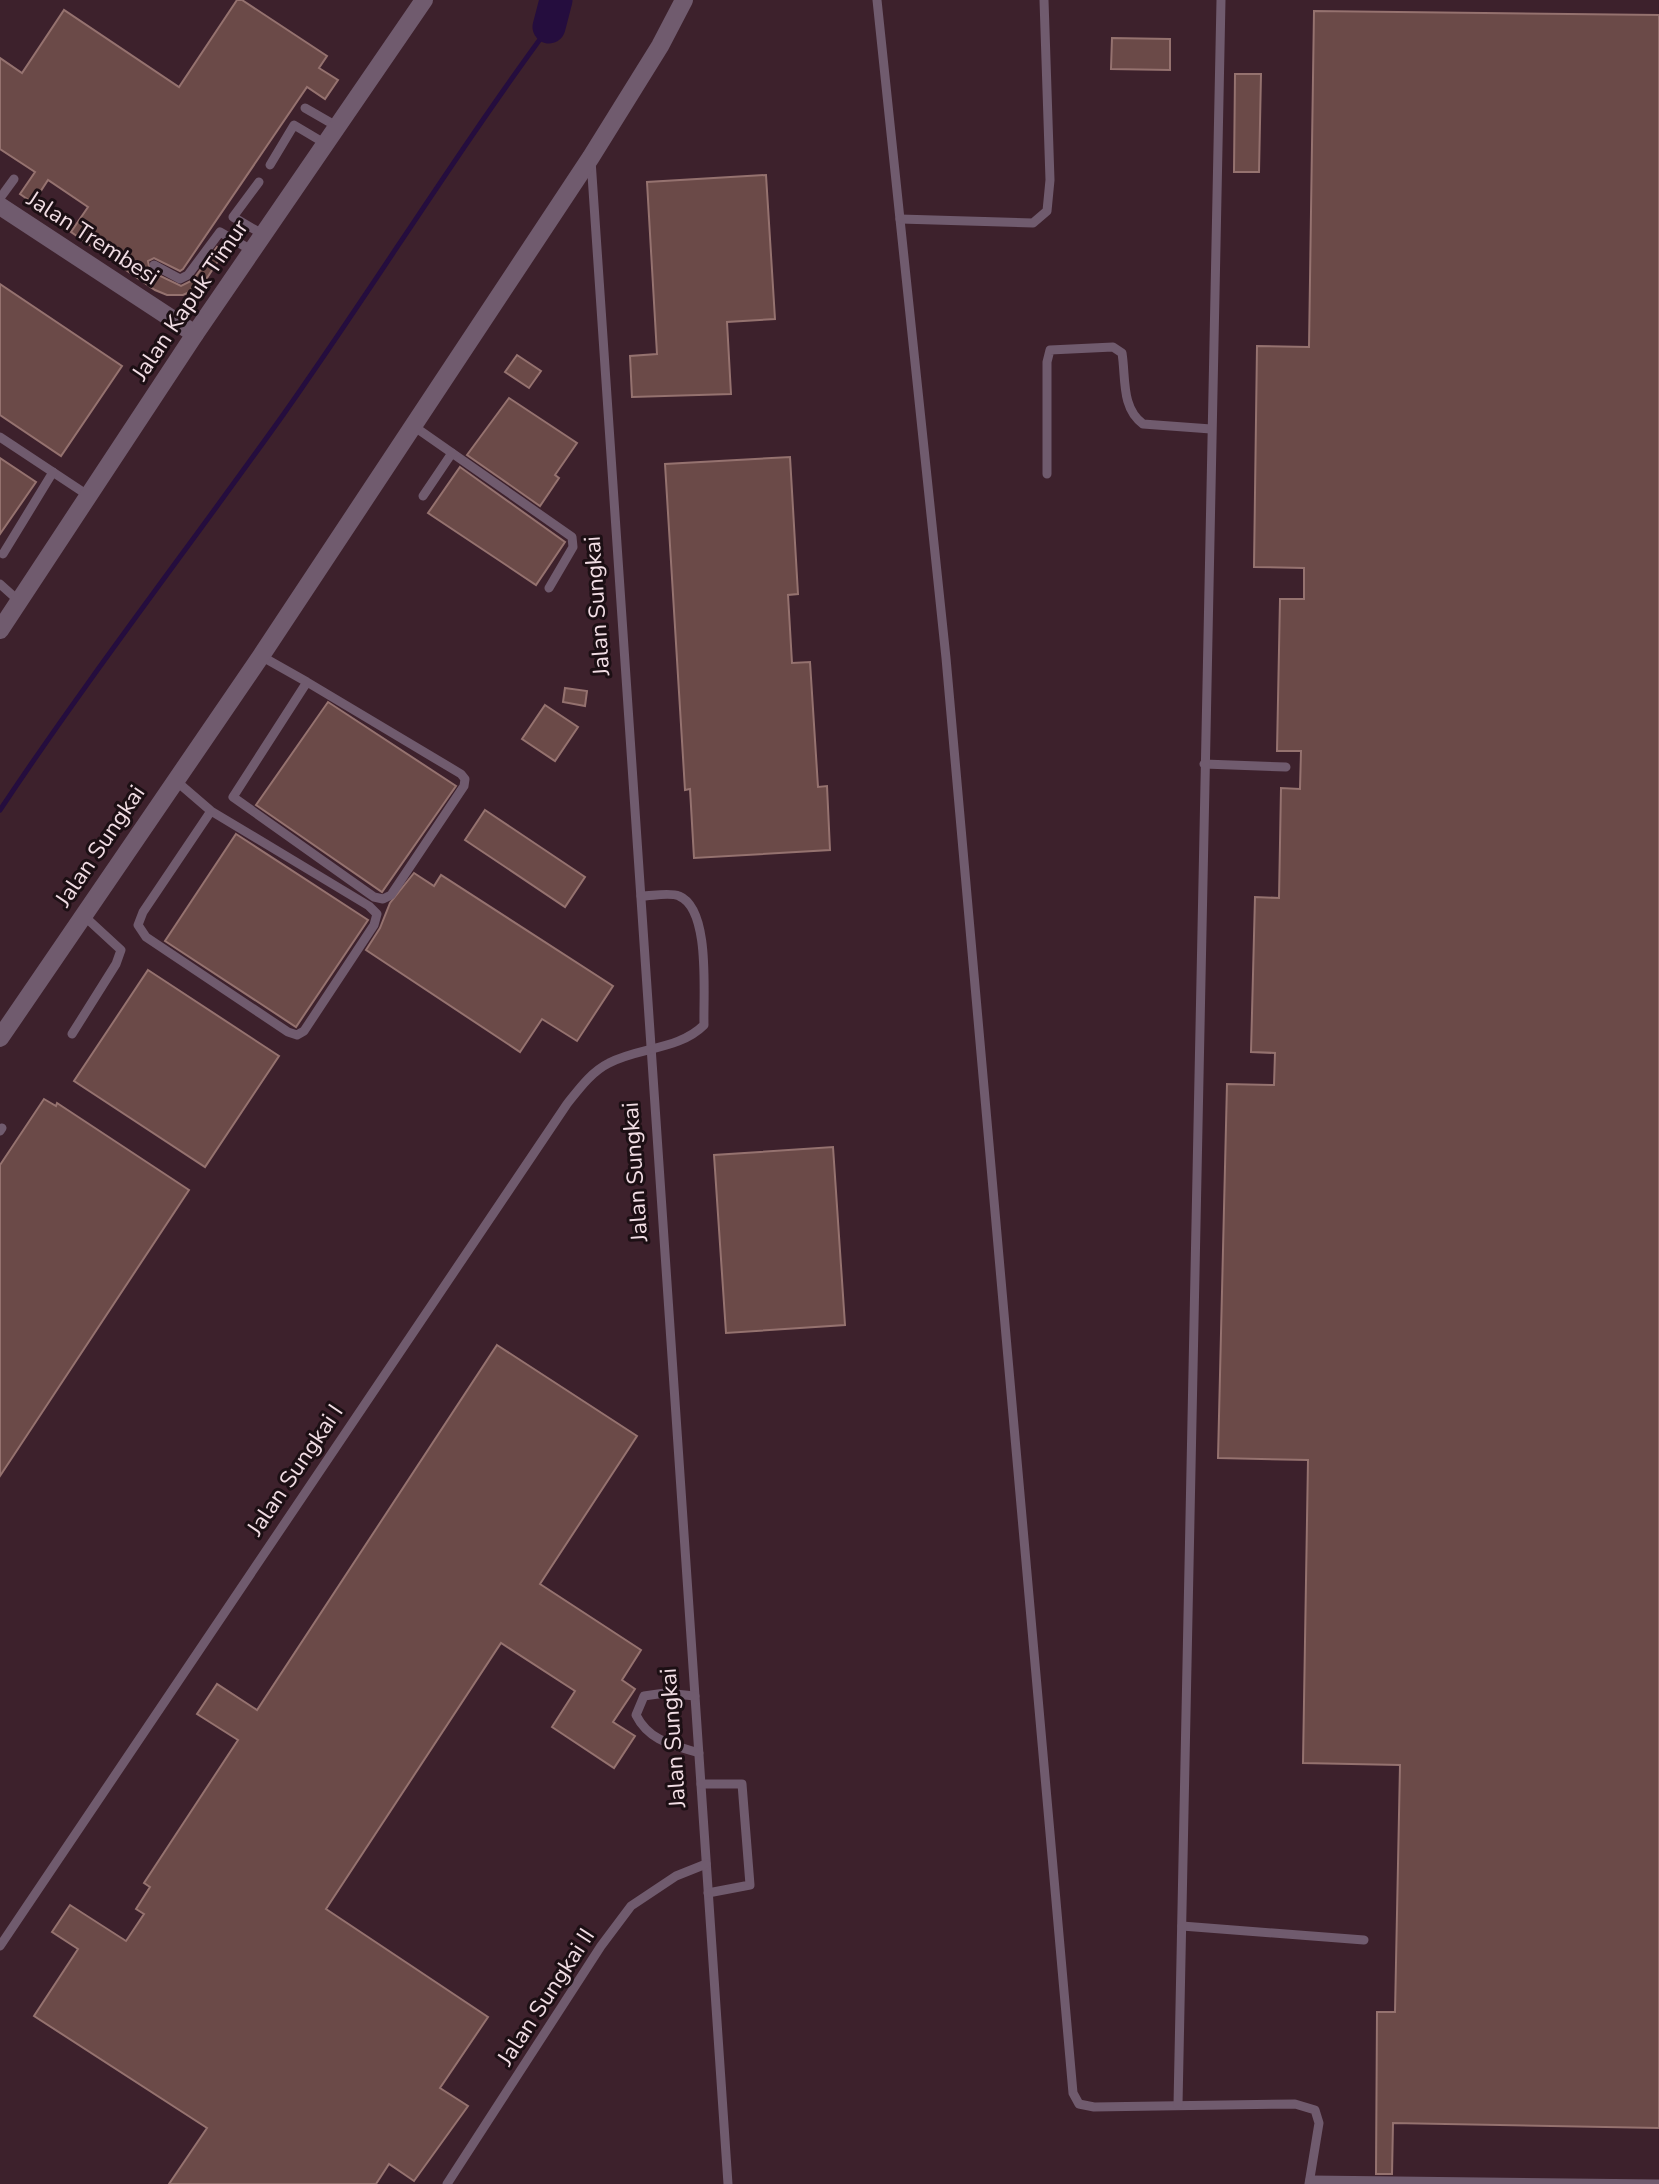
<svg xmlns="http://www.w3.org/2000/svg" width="1659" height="2184" font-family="'Nunito Sans',sans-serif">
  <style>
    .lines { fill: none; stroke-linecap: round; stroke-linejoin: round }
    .stream { stroke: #250d3e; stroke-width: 5 }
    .river { stroke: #250d3e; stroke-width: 33 }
    .building { fill: #6b4a48; stroke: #95726f; stroke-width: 2 }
    .lane { stroke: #705b6e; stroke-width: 9 }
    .street { stroke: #705b6e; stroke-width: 18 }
    .labels { text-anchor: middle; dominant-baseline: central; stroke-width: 6; stroke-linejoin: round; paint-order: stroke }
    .street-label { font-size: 23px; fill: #f1dde4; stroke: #1c0f14 }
  </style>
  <rect width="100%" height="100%" fill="#3d212c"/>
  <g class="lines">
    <!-- stream -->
    <path class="stream" d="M 0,810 C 90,675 189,547 283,415 C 374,286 456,153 549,27"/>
    <!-- river -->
    <path class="river" d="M 549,27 L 556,0"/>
  </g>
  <!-- building -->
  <g class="building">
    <path d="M 237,0 L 242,0 L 327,56 L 319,68 L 338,80 L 325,99 L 307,87 L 183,269 L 180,271 L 154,258 L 148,261 L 150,271 L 181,286 L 193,280 L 217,247 L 224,252 L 203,284 L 196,289 L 183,295 L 167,295 L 155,290 L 71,232 L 88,207 L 48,180 L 33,203 L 20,194 L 35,172 L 0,149 L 0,58 L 22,73 L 64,10 L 179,87 Z"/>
    <path d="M 1314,11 L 1659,15 L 1659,2128 L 1393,2123 L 1392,2174 L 1376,2174 L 1377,2012 L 1395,2012 L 1400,1765 L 1303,1763 L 1308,1460 L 1218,1458 L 1227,1084 L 1274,1085 L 1275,1053 L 1251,1052 L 1255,897 L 1279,898 L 1281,788 L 1300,789 L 1301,751 L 1277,751 L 1280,599 L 1304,599 L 1304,568 L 1254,567 L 1257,346 L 1309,347 Z"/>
    <path d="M 1112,38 L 1170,39 L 1170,70 L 1111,69 Z"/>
    <path d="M 1235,74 L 1261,74 L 1259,172 L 1234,172 Z"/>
    <path d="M 766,175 L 775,319 L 727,322 L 731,394 L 632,397 L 630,356 L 657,354 L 647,182 Z"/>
    <path d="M 0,284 L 122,366 L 61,456 L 0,415 Z"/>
    <path d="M 517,355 L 541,371 L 529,388 L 505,372 Z"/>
    <path d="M 509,398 L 577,443 L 555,475 L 559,478 L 540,506 L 467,455 Z"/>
    <path d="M 790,457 L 798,594 L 788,595 L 792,663 L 810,662 L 818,787 L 827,786 L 830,850 L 694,858 L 690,789 L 685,790 L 665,464 Z"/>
    <path d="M 0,458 L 36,482 L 0,534 Z"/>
    <path d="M 460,467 L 565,542 L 536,585 L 428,513 Z"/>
    <path d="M 565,688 L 587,691 L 585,706 L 563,702 Z"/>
    <path d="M 328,702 L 456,786 L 382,892 L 256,805 Z"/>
    <path d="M 545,705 L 578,727 L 555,761 L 522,739 Z"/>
    <path d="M 485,810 L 585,877 L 565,907 L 465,840 Z"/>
    <path d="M 236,834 L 368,920 L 296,1027 L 165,941 Z"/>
    <path d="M 414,873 L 434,886 L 441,875 L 613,986 L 577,1041 L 542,1019 L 520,1052 L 366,950 L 380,928 L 390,903 Z"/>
    <path d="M 148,970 L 279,1056 L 205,1167 L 74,1081 Z"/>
    <path d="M 44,1099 L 56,1106 L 57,1103 L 189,1190 L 0,1476 L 0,1165 Z"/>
    <path d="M 833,1147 L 845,1325 L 726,1333 L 714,1155 Z"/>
    <path d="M 497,1345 L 637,1436 L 540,1584 L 641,1650 L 622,1680 L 635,1689 L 613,1722 L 635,1736 L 614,1768 L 552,1727 L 575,1691 L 501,1643 L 326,1909 L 488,2017 L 440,2088 L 468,2106 L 414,2181 L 389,2164 L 376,2184 L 169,2184 L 207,2128 L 34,2016 L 78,1949 L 52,1932 L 70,1905 L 126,1941 L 144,1914 L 136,1909 L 150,1887 L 144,1883 L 238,1740 L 197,1714 L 217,1684 L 257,1710 Z"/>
  </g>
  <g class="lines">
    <!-- lane -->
    <g class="lane">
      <path d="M 877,0 L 946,658 L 1073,2093 L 1079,2104 L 1094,2107 L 1295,2104 L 1315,2110 L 1319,2123 L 1309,2184"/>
      <path d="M 305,108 L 338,127"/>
      <path d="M 591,160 L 728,2184"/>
      <path d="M 270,165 L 294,125 L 326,144"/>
      <path d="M 259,182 L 233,217 L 264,235"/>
      <path d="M 0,198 L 14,179"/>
      <path d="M 900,219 L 1033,223 L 1047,211 L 1050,180 L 1044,0"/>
      <path d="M 154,265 L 180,279 L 188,275 L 220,232 L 253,251"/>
      <path d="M 412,425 L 572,537 L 573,547 L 549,588"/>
      <path d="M 0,437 L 89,496"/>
      <path d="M 1047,474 L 1047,362 L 1050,350 L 1113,347 L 1122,353 C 1126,378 1121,408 1143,424 L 1211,429"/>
      <path d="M 423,496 L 452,453"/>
      <path d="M 3,554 L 53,472"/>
      <path d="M 0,584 L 20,602"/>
      <path d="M 261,656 L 307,682 L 461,774 L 465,779 L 464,786 L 391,895 L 383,899 L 374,897 L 233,797 L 307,682"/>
      <path d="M 1204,764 L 1286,767"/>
      <path d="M 175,780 L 211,811 L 369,906 L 377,914 L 374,925 L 304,1031 L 297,1035 L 288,1032 L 146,937 L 138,925 L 143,912 L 211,811"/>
      <path d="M 72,1034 L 116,964 L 121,950 L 83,915"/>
      <path d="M 0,1131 L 2,1128"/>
      <path d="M 695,1696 L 665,1693 L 644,1696 L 636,1715 C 649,1741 673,1745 699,1753"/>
      <path d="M 701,1784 L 742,1784 L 750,1885 L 708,1893"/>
      <path d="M 1182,1926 L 1364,1940"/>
      <path d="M 0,1946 L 567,1104 C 579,1089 591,1072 609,1063 C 639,1047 679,1050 704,1025 C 703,995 711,909 679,896 C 670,892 652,896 641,896"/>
      <path d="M 1178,2105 L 1221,0"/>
      <path d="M 1310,2180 L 1659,2184"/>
      <path d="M 447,2184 L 601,1946 L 631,1906 L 676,1876 L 706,1864"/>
    </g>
    <!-- street -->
    <g class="street">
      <path d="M 0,206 L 195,334"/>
      <path d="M 0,630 L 195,334 L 424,0"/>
      <path d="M 0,1038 L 261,656 L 591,157 L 660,46 L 684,0"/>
    </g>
  </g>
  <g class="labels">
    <!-- street labels -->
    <g class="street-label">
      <text transform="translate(93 238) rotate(33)">Jalan Trembesi</text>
      <text transform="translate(190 300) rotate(-56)">Jalan Kapuk Timur</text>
      <text transform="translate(597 606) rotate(-94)">Jalan Sungkai</text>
      <text transform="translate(100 846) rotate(-56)">Jalan Sungkai</text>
      <text transform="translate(635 1172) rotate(-94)">Jalan Sungkai</text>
      <text transform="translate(295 1470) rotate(-56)">Jalan Sungkai I</text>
      <text transform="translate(673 1738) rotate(-94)">Jalan Sungkai</text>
      <text transform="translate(546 1997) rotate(-57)">Jalan Sungkai II</text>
    </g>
  </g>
</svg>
